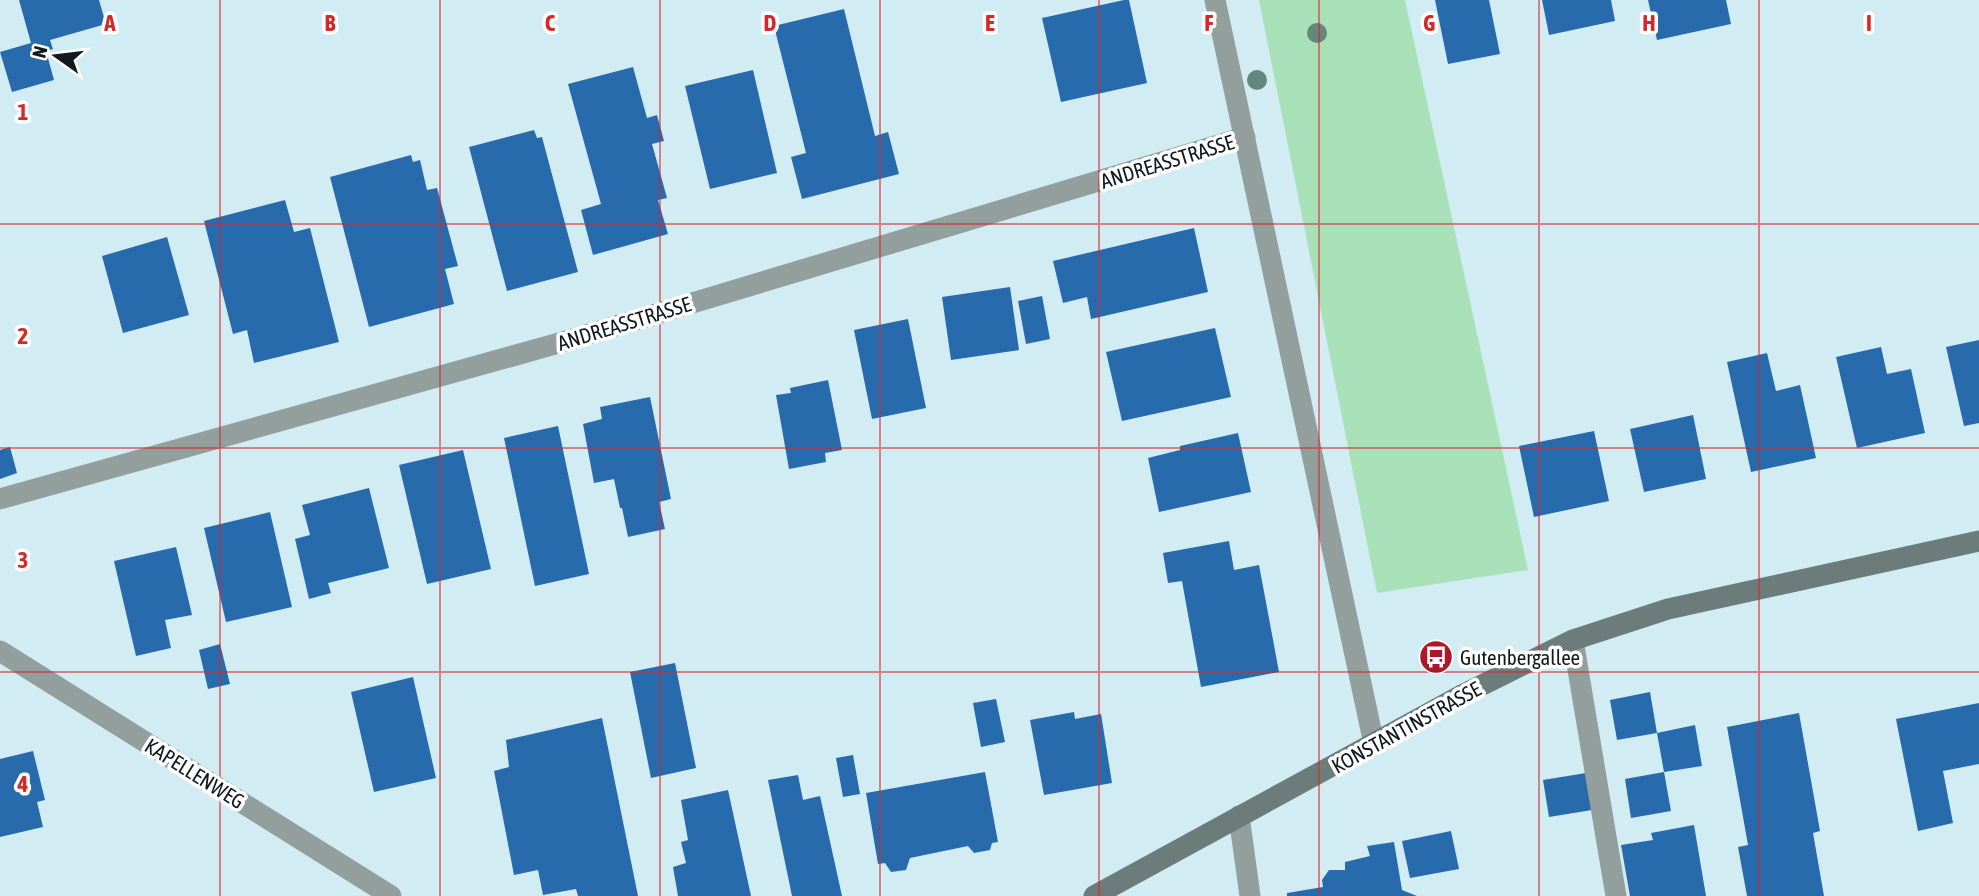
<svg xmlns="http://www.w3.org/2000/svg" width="1979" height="896" font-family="'Asap Condensed',sans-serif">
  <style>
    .green { fill: #a8e1b8 }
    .building { fill: #286bad }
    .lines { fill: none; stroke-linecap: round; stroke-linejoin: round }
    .lane { stroke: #939f9d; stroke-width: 21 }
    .street { stroke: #939f9d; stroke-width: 21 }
    .secondary { stroke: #6c7c7a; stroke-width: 21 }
    .tree { fill: #65867c }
    .grid { fill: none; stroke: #d62828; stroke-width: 2; stroke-opacity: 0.55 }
    .labels { text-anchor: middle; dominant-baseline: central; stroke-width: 7; stroke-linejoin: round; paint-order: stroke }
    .street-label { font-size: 21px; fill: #10191c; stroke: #fff }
    .poi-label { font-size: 21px; fill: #10191c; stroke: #fff; text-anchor: start }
    .grid-label { font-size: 23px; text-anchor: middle; font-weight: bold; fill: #d62828; stroke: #fff; stroke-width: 7; stroke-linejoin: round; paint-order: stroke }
  </style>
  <rect width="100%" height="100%" fill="#d2ecf4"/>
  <!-- green -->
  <path class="green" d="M 1259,0 L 1405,0 L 1528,570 L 1377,593 Z"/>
  <!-- building -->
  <g class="building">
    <path d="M 19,0 L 99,0 L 106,24 L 50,40 L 53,49 L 46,51 L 54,80 L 12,92 L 0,52 L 31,43 Z"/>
    <path d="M 1124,0 L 1129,0 L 1147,83 L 1061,102 L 1042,18 Z"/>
    <path d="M 1435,0 L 1489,0 L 1500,54 L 1448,64 Z"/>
    <path d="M 1542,0 L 1611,0 L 1615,21 L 1549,35 Z"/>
    <path d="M 1648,0 L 1726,0 L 1731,24 L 1657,40 Z"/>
    <path d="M 844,9 L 875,136 L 888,132 L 899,174 L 802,199 L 791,157 L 806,153 L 774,26 Z"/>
    <path d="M 633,67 L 647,118 L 657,115 L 664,141 L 652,144 L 667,198 L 658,200 L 668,234 L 593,255 L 581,210 L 601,204 L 568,84 Z"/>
    <path d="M 753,70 L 777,173 L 710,189 L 685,86 Z"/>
    <path d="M 534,130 L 537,138 L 542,137 L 578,272 L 507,291 L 469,147 Z"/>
    <path d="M 411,155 L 413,162 L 420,160 L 427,190 L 437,188 L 458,266 L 445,269 L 454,304 L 369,327 L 330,177 Z"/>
    <path d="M 285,200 L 294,232 L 310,228 L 339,342 L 254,363 L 247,330 L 233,334 L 204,221 Z"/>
    <path d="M 1194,228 L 1208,292 L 1091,319 L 1087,297 L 1063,303 L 1053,261 Z"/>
    <path d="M 167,237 L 189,315 L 123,333 L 102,256 Z"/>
    <path d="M 1010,287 L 1019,350 L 951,360 L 942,297 Z"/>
    <path d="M 1042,296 L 1050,339 L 1026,344 L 1018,301 Z"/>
    <path d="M 908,319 L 926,408 L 872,419 L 854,330 Z"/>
    <path d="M 1215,328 L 1231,397 L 1122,421 L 1106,352 Z"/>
    <path d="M 1979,340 L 1979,423 L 1964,426 L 1946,347 Z"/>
    <path d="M 1881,347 L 1887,374 L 1911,369 L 1925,433 L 1857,448 L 1836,357 Z"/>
    <path d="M 1767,353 L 1776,391 L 1800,385 L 1816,458 L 1751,472 L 1727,362 Z"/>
    <path d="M 828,380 L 842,450 L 825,453 L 826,462 L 789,469 L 776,395 L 791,393 L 790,388 Z"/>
    <path d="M 650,397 L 671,499 L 659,502 L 665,529 L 628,537 L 622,508 L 620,508 L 614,479 L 594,483 L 583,424 L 602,419 L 600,407 Z"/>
    <path d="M 1693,415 L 1706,479 L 1644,492 L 1630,429 Z"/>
    <path d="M 558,426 L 589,574 L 535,586 L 504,438 Z"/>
    <path d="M 1594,431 L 1609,501 L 1534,517 L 1519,446 Z"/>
    <path d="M 1238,433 L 1251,492 L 1159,512 L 1148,458 L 1180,450 L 1180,446 Z"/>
    <path d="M 10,447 L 17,473 L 0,479 L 0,450 Z"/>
    <path d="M 463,450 L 491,569 L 427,584 L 399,465 Z"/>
    <path d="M 369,488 L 389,568 L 328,583 L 331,593 L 309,599 L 295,539 L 310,535 L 302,505 Z"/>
    <path d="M 270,512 L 292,607 L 226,622 L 204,528 Z"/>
    <path d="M 1229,541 L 1234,570 L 1259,565 L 1279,672 L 1201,687 L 1182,581 L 1168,583 L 1163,553 Z"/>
    <path d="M 176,547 L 192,615 L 165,620 L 171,648 L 136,656 L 114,561 Z"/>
    <path d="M 220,644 L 230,684 L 208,689 L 199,650 Z"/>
    <path d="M 675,663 L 696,768 L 651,778 L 630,672 Z"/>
    <path d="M 413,677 L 436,778 L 374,792 L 351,692 Z"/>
    <path d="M 1650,692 L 1657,733 L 1695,725 L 1702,766 L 1664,772 L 1671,811 L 1631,818 L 1625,779 L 1664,772 L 1657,733 L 1617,740 L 1610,700 Z"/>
    <path d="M 996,699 L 1005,742 L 981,747 L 973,703 Z"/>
    <path d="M 1979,703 L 1979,764 L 1943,771 L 1953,823 L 1918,831 L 1896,719 Z"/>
    <path d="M 1074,712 L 1075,719 L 1101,714 L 1112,783 L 1044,795 L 1030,720 Z"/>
    <path d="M 1799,713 L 1820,831 L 1813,833 L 1824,896 L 1747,896 L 1738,847 L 1748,845 L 1727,727 Z"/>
    <path d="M 602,718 L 638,896 L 578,896 L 576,889 L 543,895 L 538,870 L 514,875 L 494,771 L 509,767 L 506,740 Z"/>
    <path d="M 33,751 L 45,800 L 37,802 L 43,827 L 0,837 L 0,759 Z"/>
    <path d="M 853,755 L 860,794 L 843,797 L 836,758 Z"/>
    <path d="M 985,772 L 998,842 L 992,843 L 990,850 L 974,853 L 968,846 L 910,858 L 906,870 L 891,872 L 885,863 L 878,864 L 866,793 Z"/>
    <path d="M 1586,773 L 1592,810 L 1549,817 L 1543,780 Z"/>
    <path d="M 798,775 L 803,800 L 820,796 L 842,896 L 792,896 L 768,780 Z"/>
    <path d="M 728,790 L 751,896 L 678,896 L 673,867 L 686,863 L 681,842 L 688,840 L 681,800 Z"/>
    <path d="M 1694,825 L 1706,896 L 1630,896 L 1621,845 L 1653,840 L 1651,833 Z"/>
    <path d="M 1451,831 L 1459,869 L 1410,878 L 1402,841 Z"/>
    <path d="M 1394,842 L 1402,890 L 1417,896 L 1287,896 L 1287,893 L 1323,887 L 1322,880 L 1329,870 L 1345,870 L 1345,862 L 1370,856 L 1367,846 Z"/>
  </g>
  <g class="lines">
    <!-- lane -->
    <g class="lane">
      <path d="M 1573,640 L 1616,896"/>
      <path d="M 1239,816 L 1250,896"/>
    </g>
    <!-- street -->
    <g class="street">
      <path d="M 1215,0 L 1374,744"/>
      <path d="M 0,499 L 559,343 L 1245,137"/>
      <path d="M 0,651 L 391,896"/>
    </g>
    <!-- secondary -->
    <path class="secondary" d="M 1094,896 L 1460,696 L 1573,640 L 1668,609 L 1979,541"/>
  </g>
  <!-- trees -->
  <g class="tree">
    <circle cx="1317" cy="33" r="10"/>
    <circle cx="1257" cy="80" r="10"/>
  </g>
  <!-- grid -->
  <path class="grid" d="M 220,0 L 220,896M 440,0 L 440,896M 660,0 L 660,896M 880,0 L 880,896M 1099,0 L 1099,896M 1319,0 L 1319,896M 1539,0 L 1539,896M 1759,0 L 1759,896M 0,224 L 1979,224M 0,448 L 1979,448M 0,672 L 1979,672"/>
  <!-- icons -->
  <defs>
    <g id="bus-disc" transform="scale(1.75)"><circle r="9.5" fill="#ac1729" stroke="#fff"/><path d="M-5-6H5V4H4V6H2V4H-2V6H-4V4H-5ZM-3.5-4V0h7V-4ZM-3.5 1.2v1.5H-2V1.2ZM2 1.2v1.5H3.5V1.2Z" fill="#fff"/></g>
  </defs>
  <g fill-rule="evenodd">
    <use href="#bus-disc" x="1436" y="657"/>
  </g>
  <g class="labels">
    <!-- street labels -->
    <g class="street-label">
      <text transform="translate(1167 161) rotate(-17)">ANDREASSTRASSE</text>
      <text transform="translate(624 323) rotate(-17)">ANDREASSTRASSE</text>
      <text transform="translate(1406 727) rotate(-29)">KONSTANTINSTRASSE</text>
      <text transform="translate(195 773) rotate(32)">KAPELLENWEG</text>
    </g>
    <!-- poi labels -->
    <g class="poi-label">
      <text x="1460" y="657">Gutenbergallee</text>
    </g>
  </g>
  <g class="grid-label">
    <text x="110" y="31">A</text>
    <text x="330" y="31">B</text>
    <text x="550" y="31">C</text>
    <text x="770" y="31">D</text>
    <text x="990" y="31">E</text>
    <text x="1209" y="31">F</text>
    <text x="1429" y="31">G</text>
    <text x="1649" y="31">H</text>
    <text x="1869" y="31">I</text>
    <text x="23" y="120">1</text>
    <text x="23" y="344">2</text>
    <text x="23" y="568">3</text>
    <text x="23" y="792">4</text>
  </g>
  <!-- north arrow -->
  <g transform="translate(56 56) rotate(284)" stroke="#ffffff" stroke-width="5" paint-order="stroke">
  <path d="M0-5L12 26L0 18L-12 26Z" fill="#10191c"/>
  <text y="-10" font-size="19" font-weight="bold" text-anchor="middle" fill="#10191c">N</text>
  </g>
</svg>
